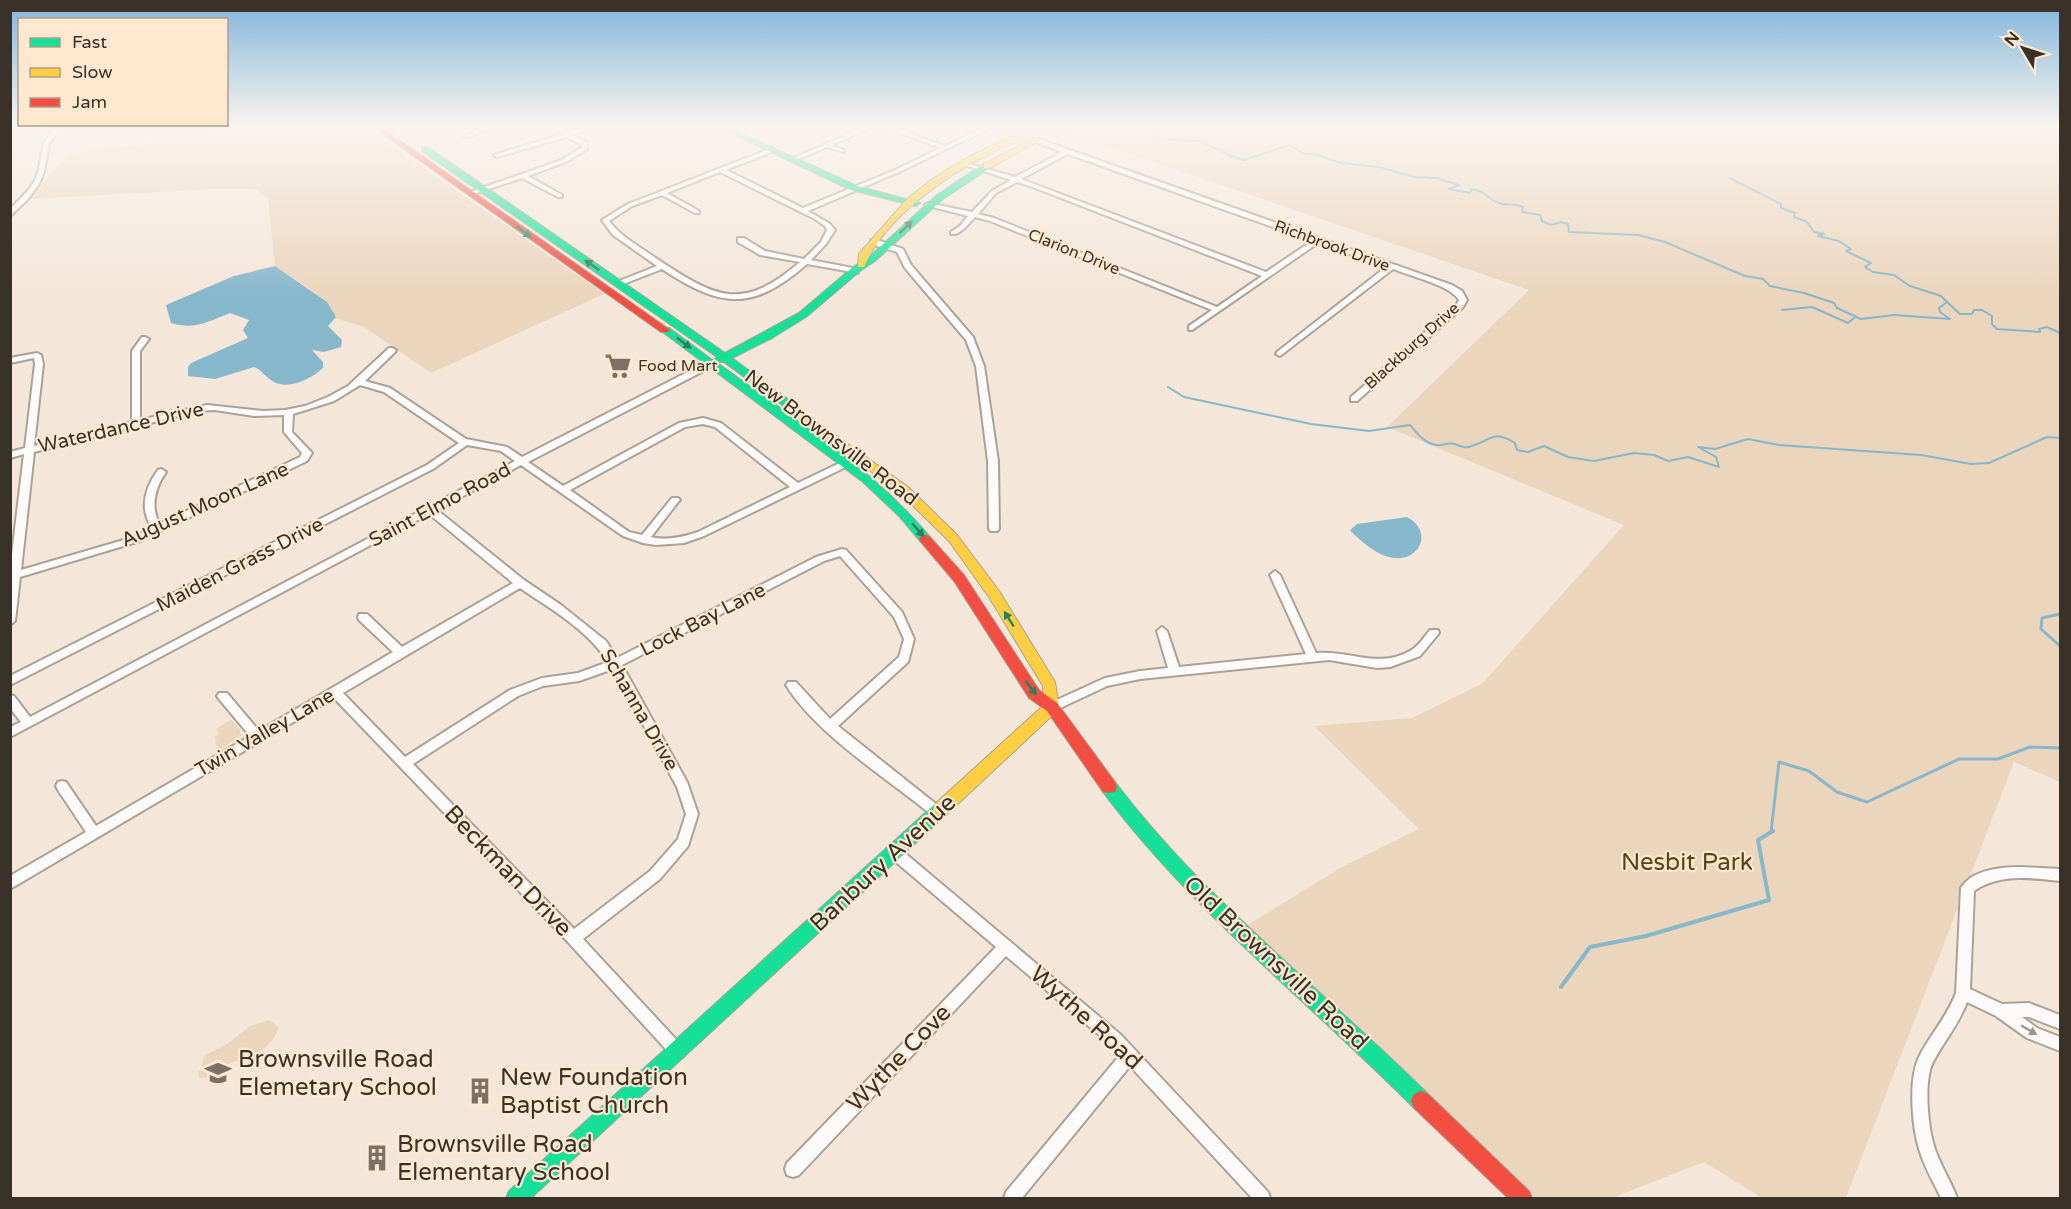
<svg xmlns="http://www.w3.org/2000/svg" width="2071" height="1209" font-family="'Varela Round',sans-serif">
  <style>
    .green { fill: #ebd5bd }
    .water { fill: #87b7cb }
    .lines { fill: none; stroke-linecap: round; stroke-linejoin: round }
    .stream-far2 { stroke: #87b7cb; stroke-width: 2 }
    .stream-far1 { stroke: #87b7cb; stroke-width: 3 }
    .stream { stroke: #87b7cb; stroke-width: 4 }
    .street-casing { stroke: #aba297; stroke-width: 4 }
    .fast-casing { stroke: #aba297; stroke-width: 2 }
    .slow-casing { stroke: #aba297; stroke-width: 2 }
    .jam-casing { stroke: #aba297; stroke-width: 2 }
    .street { fill: #fdfbf9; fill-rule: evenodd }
    .fast { fill: #16e098; fill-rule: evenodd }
    .slow { fill: #ffcf43; fill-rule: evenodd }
    .jam { fill: #f24e42; fill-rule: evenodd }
    .oneway { fill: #2a805a }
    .oneway2 { fill: #9c9690 }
    .labels { text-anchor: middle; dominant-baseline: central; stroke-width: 4.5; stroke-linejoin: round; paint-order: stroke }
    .far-street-label { font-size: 16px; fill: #3a3128; stroke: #fee8cf }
    .far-poi-label { font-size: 16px; fill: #3a3128; stroke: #fee8cf; text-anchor: start }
    .street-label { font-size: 20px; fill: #3a3128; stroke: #fee8cf }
    .near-park-label { font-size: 24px; fill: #604116; stroke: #fee8cf }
    .near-street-label { font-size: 24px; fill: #3a3128; stroke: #fee8cf }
    .near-poi-label { font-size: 24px; fill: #3a3128; stroke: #fee8cf; text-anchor: start }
  </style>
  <rect width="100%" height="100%" fill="#f4e7da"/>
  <!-- green -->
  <g class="green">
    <path d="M 253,125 L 362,125 L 604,294 L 431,373 L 364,327 L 335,318 C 331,298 292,278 275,266 L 268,198 L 254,189 L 212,189 L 30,199 L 69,153 L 203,137 Z"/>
    <path d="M 1052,125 L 2060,125 L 2060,782 L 2014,762 L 1846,1198 L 1762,1198 L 1704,1162 L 1612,1198 L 1525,1198 L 1238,931 L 1340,868 L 1419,829 L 1314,726 L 1412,718 L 1483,683 L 1624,525 L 1387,427 L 1529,290 L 1051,127 Z"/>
    <path d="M 429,504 L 245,603 L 46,707 Z"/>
    <path d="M 231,719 L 240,730 L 241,735 L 220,750 L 215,743 L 217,741 L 214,737 L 219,734 L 216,729 Z"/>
    <path d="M 269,1020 L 279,1027 C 275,1041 261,1054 247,1059 C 241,1061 234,1060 229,1064 C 219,1071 213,1077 200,1078 L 198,1075 L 205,1055 L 227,1044 L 250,1026 Z"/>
  </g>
  <!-- water -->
  <g class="water">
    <path d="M 275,266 L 327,302 L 336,317 L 328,326 L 342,340 L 341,347 L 324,352 L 312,350 L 323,362 L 323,368 C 311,379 289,390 274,382 C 266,378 262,370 254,367 L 215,379 L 188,376 L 188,367 L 191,363 L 248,338 L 243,330 L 249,320 L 230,313 C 207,322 195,330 171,323 L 166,305 L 234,276 Z"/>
    <path d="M 1407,517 C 1436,533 1417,565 1389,557 C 1376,554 1359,540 1350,530 L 1357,524 Z"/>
  </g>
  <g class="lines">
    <!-- stream-far2 -->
    <g class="stream-far2">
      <path d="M 1154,125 L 1162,128 L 1155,136 L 1160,139 L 1199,141 L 1239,159 L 1245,160 L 1289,145 L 1304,154 L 1315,154 L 1341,163 L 1379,167 L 1414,177 L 1436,178 L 1459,185 L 1449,189 L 1470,193 L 1472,189 C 1485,191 1488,199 1499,203 C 1507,206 1514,203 1523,207 L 1522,212 L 1540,215 L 1542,221 L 1551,225 L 1561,222 L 1568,224 L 1569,232 L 1638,235 L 1665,242 L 1745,276 L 1763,279 L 1770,286 L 1804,293 L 1834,303 L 1837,308 L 1861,319 L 1894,315 L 1950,319 L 1940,312 L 1939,308 L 1947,302 L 1960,314 L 1972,314 L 1974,310 L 1982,310 L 1992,316 L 1992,324 L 1997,329 L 2040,332 L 2039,329 L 2047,327 L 2060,333"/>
      <path d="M 2022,125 L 2060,133"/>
      <path d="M 1729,178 L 1781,204 L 1781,208 L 1795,213 L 1794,217 L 1807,222 L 1814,232 L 1824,234 L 1818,236 L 1839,241 L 1851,249 L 1846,251 L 1871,263 L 1865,267 L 1873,272 L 1894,275 L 1910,286 L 1941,296 L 1947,302"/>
      <path d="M 1782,310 L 1812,307 L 1848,323 L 1855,317"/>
      <path d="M 1168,387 L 1184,397 L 1311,424 L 1369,431 L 1410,425 C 1417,433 1424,443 1436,445 C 1442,446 1449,442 1454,444 C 1462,446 1464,449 1472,446 C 1492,440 1493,429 1515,443 L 1517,450 L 1528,452 L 1544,446 L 1568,457 L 1594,461 L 1634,453 L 1654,455 L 1668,461 L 1688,457 L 1719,467 L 1716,457 L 1698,447 L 1715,449 L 1748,439 L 1779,445 L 1921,455 L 1971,464 L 1989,463 L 2047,437 L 2060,438"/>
    </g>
    <!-- stream-far1 -->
    <g class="stream-far1">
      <path d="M 2060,614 L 2042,618 L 2041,629 L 2060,646"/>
      <path d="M 1771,832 L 1779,762 L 1809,771 L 1837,792 L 1867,802 L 1959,759 L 1998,759 L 2030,747 L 2060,748"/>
    </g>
    <!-- stream -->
    <path class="stream" d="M 1561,987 L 1590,947 L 1646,936 L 1769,900 L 1758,840 L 1773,831"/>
    <!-- street casing -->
    <g class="street-casing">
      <g id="street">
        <path d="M 59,125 L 65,125 L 56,133 L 49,144 L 44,172 L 39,184 L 28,199 L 10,216 L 10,209 C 19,200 29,191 35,180 C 46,157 35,143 59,125 Z"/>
        <path d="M 490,125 L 497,125 L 469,137 L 464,136 Z"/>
        <path d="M 547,125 L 554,125 L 568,132 L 591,125 L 598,125 L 573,135 L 587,143 L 587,149 L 566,162 L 528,176 L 562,195 L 562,197 L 558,197 L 522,178 L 474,194 L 470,194 L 470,192 L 562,160 L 582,147 L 582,145 L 567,137 L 497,157 L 494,155 L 563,134 Z"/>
        <path d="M 869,125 L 876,125 L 832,145 L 844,150 L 844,152 L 827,147 L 794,161 L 789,160 Z"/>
        <path d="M 879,125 L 886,125 L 945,146 L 990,125 L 997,125 L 899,172 L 808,211 L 830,224 L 835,230 L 826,244 L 811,260 L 858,269 L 858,273 L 807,264 C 752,312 721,308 662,269 L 621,285 L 614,283 L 657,266 L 613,235 L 602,220 L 628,204 L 772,148 L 775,150 L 774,151 L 726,170 L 803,208 L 895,170 L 940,148 ZM 720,172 L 815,219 L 825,226 L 827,230 L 821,242 L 804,259 L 765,251 L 744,238 L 738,238 L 738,242 L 760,255 L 800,262 C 743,311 718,299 660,261 C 642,248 622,238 609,221 L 632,206 L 662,195 L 695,213 L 699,213 L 699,211 L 667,193 Z"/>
        <path d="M 1036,138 L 1452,285 L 1462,291 L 1467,300 L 1463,307 L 1357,401 L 1351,401 L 1351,397 L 1457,304 L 1459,300 C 1450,285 1410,276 1393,269 L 1280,356 L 1276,354 L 1277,352 L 1386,267 L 1318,243 L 1192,330 L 1189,330 L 1189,326 L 1212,310 L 990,221 L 975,217 C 968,224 961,235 951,234 L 951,232 L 960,226 L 968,216 L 925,205 L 928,203 L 972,212 L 992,191 L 1011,180 L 962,164 L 962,162 L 1015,177 L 1062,152 L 1034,141 L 1033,140 ZM 1068,154 L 1312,241 L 1266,272 L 1021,179 ZM 1017,182 L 1030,186 L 1262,276 L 1217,307 L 994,218 L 978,214 L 996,193 Z"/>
        <path d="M 871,240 L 877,240 L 903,249 L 911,265 L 973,337 L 984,366 L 998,461 L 999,529 L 997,531 L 991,531 L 989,529 L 988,461 L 976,366 L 966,340 L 905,268 L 897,252 L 871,244 Z"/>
        <path d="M 142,337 L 145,337 L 149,339 L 140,351 L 140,420 L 207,405 L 263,411 L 285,410 L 305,406 L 328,397 L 348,386 L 389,348 L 392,348 L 396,350 L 395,352 L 365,381 L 390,388 L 466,439 L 507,447 L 522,457 L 709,361 L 715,361 L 715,365 L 528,462 L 563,486 L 679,423 L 703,418 L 721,423 L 798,483 L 844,461 L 850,461 L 852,463 L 850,465 L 704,536 L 684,543 L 656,545 L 643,543 L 623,536 L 521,465 L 437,510 L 524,580 L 561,605 L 606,641 L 617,658 L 816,557 L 842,549 L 846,550 L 902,612 L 914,639 L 908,662 L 838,726 L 941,808 L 943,812 L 941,816 L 937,817 L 933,816 C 888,779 816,734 786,685 L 788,682 L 796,682 L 830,719 L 899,657 L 904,639 L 894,617 L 840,556 L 824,561 L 622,665 L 687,782 L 698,814 L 688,846 L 660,879 L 583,939 L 683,1047 L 685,1052 L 683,1057 L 678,1059 L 673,1057 L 568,942 L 334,698 L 10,889 L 10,876 L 86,832 L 58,790 L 56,786 L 58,782 L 62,781 L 66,782 L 96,826 L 250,736 L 219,699 L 217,696 L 219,693 L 227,693 L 259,731 L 393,652 L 359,620 L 358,617 L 359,614 L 367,614 L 402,647 L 513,583 L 429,514 L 10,737 L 10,727 L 21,722 L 10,708 L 10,695 L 14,696 L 30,717 L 515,461 L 501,451 L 467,445 L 433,469 L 10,685 L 10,676 L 427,465 L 459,443 L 384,392 L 360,385 L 334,401 L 293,414 L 292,432 L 312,453 L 307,461 L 140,541 L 20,577 L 15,621 L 10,625 L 10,571 L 24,454 L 10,458 L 10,452 L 25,448 L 35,364 L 34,358 L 10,363 L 10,358 L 37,353 L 41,355 L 43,364 L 34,446 L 132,422 L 132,351 ZM 215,410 L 254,416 L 284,415 L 284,432 L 302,453 L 300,457 L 159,524 C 151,506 154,489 166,472 L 161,469 L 158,470 C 145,488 139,508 152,528 L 134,537 L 21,570 L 34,452 L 198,411 ZM 703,424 L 715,427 L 790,487 L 698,532 C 683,537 666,541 651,537 L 678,502 L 680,500 L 678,498 L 672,498 L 642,535 L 629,532 L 570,490 L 685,427 ZM 520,588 C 551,609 588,630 608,662 L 578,673 L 542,678 L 510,690 L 405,757 L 343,693 ZM 613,669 L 677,787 L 686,814 L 678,839 L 650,871 L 574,929 L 413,764 L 518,696 L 543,686 L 579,681 Z"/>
        <path d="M 1275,571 L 1280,575 L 1316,653 C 1350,650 1378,669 1410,651 C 1418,647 1424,637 1430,630 L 1438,630 L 1439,633 L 1420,656 L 1390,667 L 1377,668 L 1329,660 L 1140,679 L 1107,686 L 1056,710 L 1048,710 L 1046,707 L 1048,704 L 1105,678 L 1140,671 L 1168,668 L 1157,631 L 1162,627 L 1167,631 L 1179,667 L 1306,654 L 1270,575 Z"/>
        <path d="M 895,847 L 900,849 L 1121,1035 L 1268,1192 L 1270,1198 L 1252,1198 L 1130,1066 L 1022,1198 L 1004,1198 L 1006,1192 L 1120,1055 L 1111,1045 L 1006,956 L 799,1175 L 793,1177 L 787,1175 L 785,1169 L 787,1163 L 996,947 L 890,857 L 889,853 L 890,849 Z"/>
        <path d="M 2022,867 L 2060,869 L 2060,881 C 2032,878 1999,873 1974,891 L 1970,989 L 2002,1004 L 2029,1003 L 2060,1015 L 2060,1029 L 2029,1017 L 2022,1017 L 2037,1028 L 2060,1037 L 2060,1051 L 2027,1038 L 1996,1016 L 1967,1002 C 1959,1024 1944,1041 1933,1062 C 1923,1081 1928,1132 1936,1152 C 1942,1168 1951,1182 1957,1198 L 1941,1198 C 1934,1183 1925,1168 1920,1152 C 1912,1128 1908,1080 1919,1057 C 1930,1035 1947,1017 1956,993 L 1961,888 C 1972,869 2003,867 2022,867 Z"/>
      </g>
    </g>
    <!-- fast casing -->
    <g class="fast-casing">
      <g id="fast">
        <path d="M 714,125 L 723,125 L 857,186 L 920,203 L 916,206 L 851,190 Z"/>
        <path d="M 422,147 L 428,147 L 725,353 L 799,313 L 853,267 L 869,257 L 937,195 L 968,174 L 984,164 L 990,164 L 990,168 L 943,199 L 875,261 L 860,271 L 806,317 L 772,338 L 732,358 L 801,409 L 801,413 L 793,413 L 724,362 L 716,362 C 790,416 870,466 929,536 L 931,539 L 929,542 L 921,542 L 900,517 L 863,482 L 660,330 L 661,328 L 669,328 L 715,362 L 714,360 L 717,357 L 422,151 Z"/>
        <path d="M 1109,781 L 1115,782 C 1205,901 1323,990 1428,1094 L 1431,1101 L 1428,1108 L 1421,1111 L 1414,1108 C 1310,1003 1192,911 1103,792 L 1101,787 L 1103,782 Z"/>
        <path d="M 941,802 L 947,804 L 949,809 L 947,814 L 531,1198 L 506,1198 L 509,1191 L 935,804 Z"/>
      </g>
    </g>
    <!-- slow casing -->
    <g class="slow-casing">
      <g id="slow">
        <path d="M 1010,137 L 1036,138 L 1040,140 L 990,168 L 984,168 L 984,164 L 1026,142 C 1011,141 1001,148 988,155 C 943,177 883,220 864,267 L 858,267 L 859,254 L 907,199 L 931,180 L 961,161 Z"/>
        <path d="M 797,408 L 908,487 L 957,535 L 999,591 L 1055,682 L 1059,707 L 1057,711 L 947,814 L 941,816 L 935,814 L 933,809 L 935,804 L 1044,705 L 1043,686 L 989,597 L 949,541 L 900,493 L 793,413 L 793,409 Z"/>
      </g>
    </g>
    <!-- jam casing -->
    <g class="jam-casing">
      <g id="jam">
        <path d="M 370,125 L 378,125 L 670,330 L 669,332 L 661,332 Z"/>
        <path d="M 925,535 L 929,536 L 964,575 L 1039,690 L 1057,703 L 1115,782 L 1117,787 L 1115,792 L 1109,793 L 1103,792 L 1047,711 L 1029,698 L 954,581 L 921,542 L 919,539 L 921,536 Z"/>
        <path d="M 1421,1091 L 1428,1094 L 1529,1191 L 1532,1198 L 1508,1198 L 1414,1108 L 1411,1101 L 1414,1094 Z"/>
      </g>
    </g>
    <!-- street -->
    <use href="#street" class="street"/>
    <!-- fast -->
    <use href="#fast" class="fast"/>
    <!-- slow -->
    <use href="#slow" class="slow"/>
    <!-- jam -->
    <use href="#jam" class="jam"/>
  </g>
  <!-- one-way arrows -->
  <defs><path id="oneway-solid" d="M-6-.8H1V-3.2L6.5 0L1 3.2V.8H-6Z" transform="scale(1.5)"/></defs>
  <g class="oneway">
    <use href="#oneway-solid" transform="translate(906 227) rotate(-44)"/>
    <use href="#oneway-solid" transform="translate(524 232) rotate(36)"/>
    <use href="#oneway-solid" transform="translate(592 265) rotate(-145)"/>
    <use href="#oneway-solid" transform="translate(684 343) rotate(36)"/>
    <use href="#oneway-solid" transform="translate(918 530) rotate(48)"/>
    <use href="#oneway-solid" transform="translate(1009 619) rotate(-122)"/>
    <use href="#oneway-solid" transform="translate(1031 688) rotate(53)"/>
  </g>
  <use class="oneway2" href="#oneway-solid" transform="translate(2029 1030) rotate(30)"/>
  <!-- sky -->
  <linearGradient id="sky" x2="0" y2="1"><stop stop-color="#81b5dc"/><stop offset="0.43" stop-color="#faf4ee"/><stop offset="1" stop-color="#faf4ee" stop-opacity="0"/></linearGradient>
  <rect width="2071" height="294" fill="url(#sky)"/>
  <!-- icons -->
  <defs>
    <g id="supermarket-bare" transform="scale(2.07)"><path d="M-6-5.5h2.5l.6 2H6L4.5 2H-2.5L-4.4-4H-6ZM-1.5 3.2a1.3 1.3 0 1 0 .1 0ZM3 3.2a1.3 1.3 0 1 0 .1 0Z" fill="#7b7166" stroke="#fee8cf" stroke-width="2.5" paint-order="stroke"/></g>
    <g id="school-bare" transform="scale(2.07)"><path d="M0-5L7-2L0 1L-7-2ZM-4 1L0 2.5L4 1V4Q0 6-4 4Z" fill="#7b7166" stroke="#fee8cf" stroke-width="2.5" paint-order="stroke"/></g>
    <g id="building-bare" transform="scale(2.07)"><path d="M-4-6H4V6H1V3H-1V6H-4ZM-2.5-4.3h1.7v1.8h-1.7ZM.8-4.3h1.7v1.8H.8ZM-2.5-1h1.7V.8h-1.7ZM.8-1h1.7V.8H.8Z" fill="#7b7166" stroke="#fee8cf" stroke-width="2.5" paint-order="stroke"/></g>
  </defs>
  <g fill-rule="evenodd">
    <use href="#supermarket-bare" x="618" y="366"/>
    <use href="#school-bare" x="218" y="1073"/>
    <use href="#building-bare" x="480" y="1091"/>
    <use href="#building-bare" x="377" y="1158"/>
  </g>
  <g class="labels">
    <!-- far-street labels -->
    <g class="far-street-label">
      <text transform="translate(1332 246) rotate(20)">Richbrook Drive</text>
      <text transform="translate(1074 252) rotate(22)">Clarion Drive</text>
      <text transform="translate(1412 346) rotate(-42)">Blackburg Drive</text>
    </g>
    <!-- far-poi labels -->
    <g class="far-poi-label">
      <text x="638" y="366">Food Mart</text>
    </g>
    <!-- street labels -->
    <g class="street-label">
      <text transform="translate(121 428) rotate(-13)">Waterdance Drive</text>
      <text transform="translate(831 438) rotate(37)">New Brownsville Road</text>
      <text transform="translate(205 505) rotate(-24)">August Moon Lane</text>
      <text transform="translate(440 505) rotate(-28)">Saint Elmo Road</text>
      <text transform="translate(240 565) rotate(-27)">Maiden Grass Drive</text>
      <text transform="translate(703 620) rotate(-27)">Lock Bay Lane</text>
      <text transform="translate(639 710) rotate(60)">Schanna Drive</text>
      <text transform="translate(265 733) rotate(-30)">Twin Valley Lane</text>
    </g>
    <!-- near-park labels -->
    <g class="near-park-label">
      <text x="1687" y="862">Nesbit Park</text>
    </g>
    <!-- near-street labels -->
    <g class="near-street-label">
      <text transform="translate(883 863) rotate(-43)">Banbury Avenue</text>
      <text transform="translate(508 871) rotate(46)">Beckman Drive</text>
      <text transform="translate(1276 963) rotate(43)">Old Brownsville Road</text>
      <text transform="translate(1086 1018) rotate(42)">Wythe Road</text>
      <text transform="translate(899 1058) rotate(-46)">Wythe Cove</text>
    </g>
    <!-- near-poi labels -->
    <g class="near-poi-label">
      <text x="238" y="1059">Brownsville Road<tspan x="238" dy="28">Elemetary School</tspan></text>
      <text x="500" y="1077">New Foundation<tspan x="500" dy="28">Baptist Church</tspan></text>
      <text x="397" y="1144">Brownsville Road<tspan x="397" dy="28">Elementary School</tspan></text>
    </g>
  </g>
  <!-- border -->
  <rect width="2071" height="1209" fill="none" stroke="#3a3128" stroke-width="24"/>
  <!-- legend -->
  <rect x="18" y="18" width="210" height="108" fill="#fee8cf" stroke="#b09f8c" stroke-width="1.5"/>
  <rect x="30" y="38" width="30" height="9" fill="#16e098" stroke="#b09f8c" stroke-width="1.5"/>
  <text x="72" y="48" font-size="18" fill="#3a3128">Fast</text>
  <rect x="30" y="68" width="30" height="9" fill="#ffcf43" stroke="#b09f8c" stroke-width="1.5"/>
  <text x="72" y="78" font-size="18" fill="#3a3128">Slow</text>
  <rect x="30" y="98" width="30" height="9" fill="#f24e42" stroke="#b09f8c" stroke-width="1.5"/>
  <text x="72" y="108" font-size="18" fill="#3a3128">Jam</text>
  <!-- north arrow -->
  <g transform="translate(2023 48) rotate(309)" stroke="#fee8cf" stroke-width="4.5" paint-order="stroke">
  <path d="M0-4.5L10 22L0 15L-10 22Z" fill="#3a3128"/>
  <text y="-9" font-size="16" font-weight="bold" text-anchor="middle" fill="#3a3128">N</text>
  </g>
</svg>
